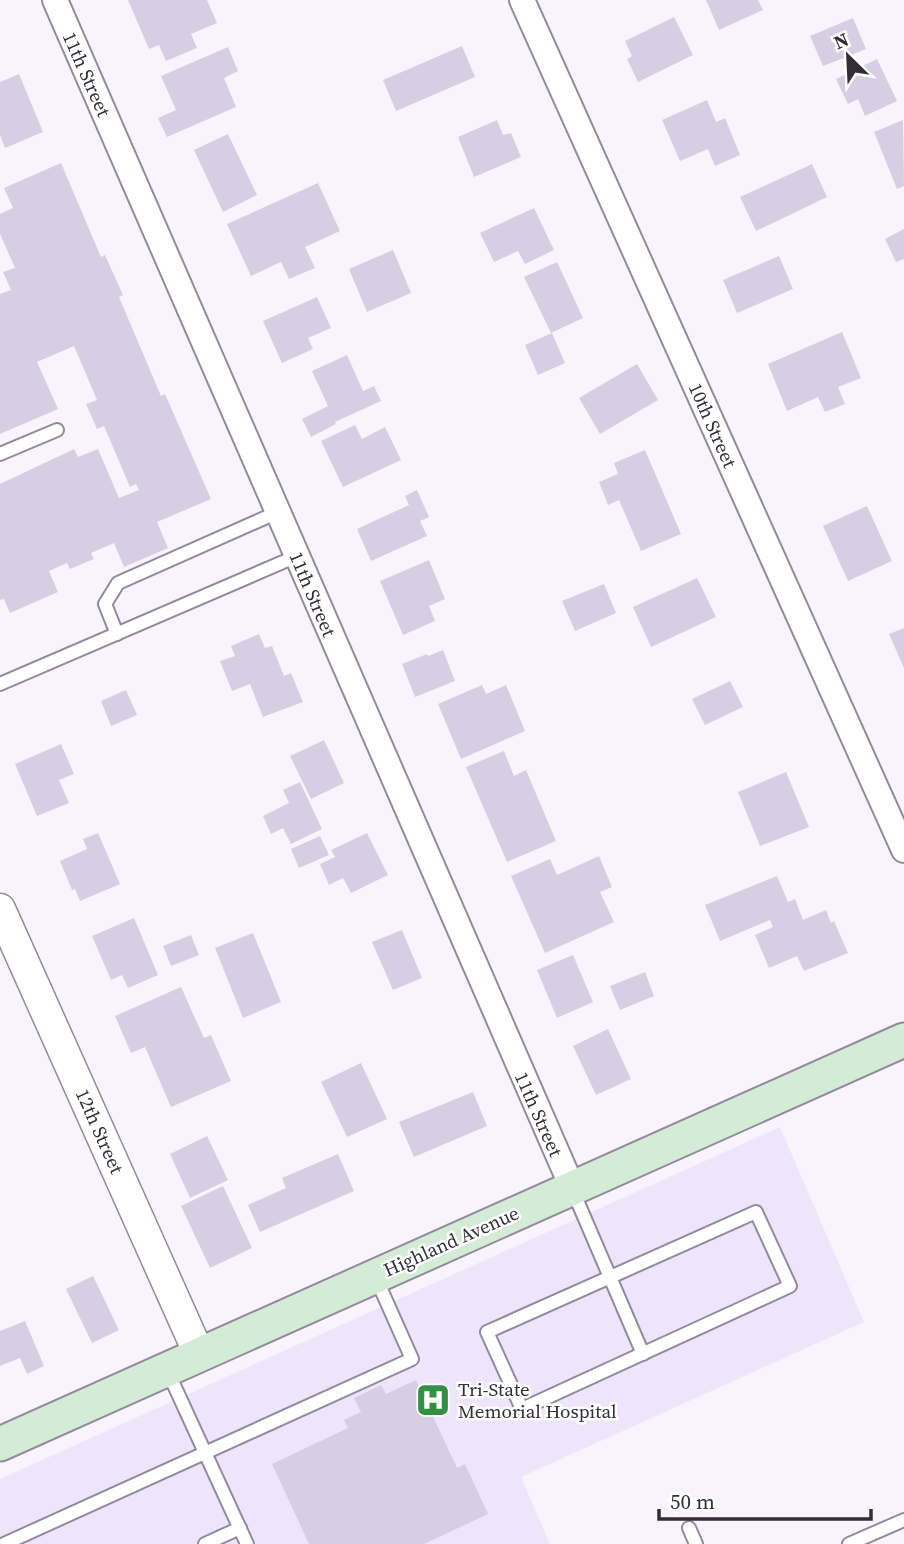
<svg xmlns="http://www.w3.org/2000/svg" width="904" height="1544" font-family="'Source Serif 4',serif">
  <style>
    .built { fill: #eee5fb }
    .building { fill: #d7cee3 }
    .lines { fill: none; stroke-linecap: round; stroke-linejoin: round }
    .service-casing { stroke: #928a9d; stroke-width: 16 }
    .minor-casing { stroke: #928a9d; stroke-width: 28 }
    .tertiary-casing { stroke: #928a9d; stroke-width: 33 }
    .secondary-casing { stroke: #928a9d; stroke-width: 37 }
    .service { stroke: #fff; stroke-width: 12 }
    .minor { stroke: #fff; stroke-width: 24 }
    .tertiary { stroke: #fff; stroke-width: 30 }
    .secondary { stroke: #d4ecd6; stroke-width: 33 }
    .labels { text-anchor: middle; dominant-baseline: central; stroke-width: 5; stroke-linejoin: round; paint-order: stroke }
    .street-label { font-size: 19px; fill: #312e36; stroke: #fff }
    .poi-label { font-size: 19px; fill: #312e36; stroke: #fff; text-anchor: start }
  </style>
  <rect width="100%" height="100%" fill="#f8f4fd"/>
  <!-- built -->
  <path class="built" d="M 780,1127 L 864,1322 L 521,1477 L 550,1544 L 0,1544 L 0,1479 Z"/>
  <!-- building -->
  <g class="building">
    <path d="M 128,0 L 207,0 L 217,23 L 191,34 L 197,48 L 166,61 L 159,45 L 149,49 Z"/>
    <path d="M 706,0 L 758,0 L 763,10 L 719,30 Z"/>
    <path d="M 674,17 L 693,55 L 638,82 L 627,59 L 632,56 L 625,41 Z"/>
    <path d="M 853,18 L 866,49 L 823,66 L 810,36 Z"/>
    <path d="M 462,46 L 475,77 L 396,111 L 383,80 Z"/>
    <path d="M 228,47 L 238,71 L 224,78 L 236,107 L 167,137 L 158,118 L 176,110 L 161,76 Z"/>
    <path d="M 877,59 L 897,101 L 865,116 L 858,99 L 848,104 L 836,79 Z"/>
    <path d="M 19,74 L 43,132 L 5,148 L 0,135 L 0,82 Z"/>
    <path d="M 707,100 L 716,122 L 725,118 L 740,155 L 715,166 L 708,149 L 680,161 L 662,120 Z"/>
    <path d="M 497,120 L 503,135 L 511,133 L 521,157 L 474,177 L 458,137 Z"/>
    <path d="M 903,120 L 904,186 L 897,189 L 874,132 Z"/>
    <path d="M 228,134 L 257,195 L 223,212 L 194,150 Z"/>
    <path d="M 61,163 L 101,257 L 105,255 L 123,295 L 119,297 L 161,396 L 165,394 L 211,499 L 157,522 L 168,548 L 124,567 L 114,543 L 91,553 L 94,559 L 70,569 L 67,563 L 49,571 L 58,592 L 10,613 L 4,599 L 0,600 L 0,484 L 74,449 L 78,457 L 98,449 L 119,498 L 139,490 L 136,484 L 130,487 L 104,426 L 97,429 L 86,404 L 97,400 L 74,346 L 37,362 L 58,409 L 0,434 L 0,294 L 11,290 L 3,272 L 15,268 L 0,234 L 0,214 L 13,208 L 4,188 Z"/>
    <path d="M 812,164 L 827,197 L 756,231 L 740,197 Z"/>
    <path d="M 318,183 L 340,231 L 305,247 L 315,268 L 289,279 L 281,262 L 251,276 L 227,224 Z"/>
    <path d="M 534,208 L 554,250 L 525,264 L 518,251 L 494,262 L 480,233 Z"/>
    <path d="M 904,229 L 904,259 L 896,262 L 885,239 Z"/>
    <path d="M 393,250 L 411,293 L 367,312 L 349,269 Z"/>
    <path d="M 779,256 L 793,289 L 737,313 L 723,280 Z"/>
    <path d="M 557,262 L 583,318 L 551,333 L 524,277 Z"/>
    <path d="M 317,297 L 331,328 L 308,338 L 313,349 L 282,363 L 263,321 Z"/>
    <path d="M 842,332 L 861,378 L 838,387 L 845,404 L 825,412 L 818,397 L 787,411 L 768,364 Z"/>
    <path d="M 552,333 L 565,363 L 538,375 L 525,345 Z"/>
    <path d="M 347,355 L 363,391 L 374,386 L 381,401 L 335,422 L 336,424 L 311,437 L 302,419 L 328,406 L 312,371 Z"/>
    <path d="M 637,364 L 658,400 L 600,434 L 579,398 Z"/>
    <path d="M 355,425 L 362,439 L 385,427 L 401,460 L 343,487 L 321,441 Z"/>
    <path d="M 645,450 L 681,534 L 641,551 L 619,500 L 608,505 L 599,482 L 618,474 L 614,463 Z"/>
    <path d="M 417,490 L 429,517 L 420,521 L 427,536 L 371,561 L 357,529 L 409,505 L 405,496 Z"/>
    <path d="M 867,506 L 892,561 L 848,581 L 823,526 Z"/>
    <path d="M 429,560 L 445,599 L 429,606 L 435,621 L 403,635 L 380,581 Z"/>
    <path d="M 697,578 L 716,617 L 651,647 L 633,607 Z"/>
    <path d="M 604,584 L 616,613 L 575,631 L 562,601 Z"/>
    <path d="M 904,628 L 904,668 L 889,634 Z"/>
    <path d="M 259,634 L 265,648 L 272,646 L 284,676 L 291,673 L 303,702 L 263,717 L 250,684 L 232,691 L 220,661 L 235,656 L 231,646 Z"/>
    <path d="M 443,650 L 455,681 L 415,697 L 402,664 L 427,654 L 428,656 Z"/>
    <path d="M 730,681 L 743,707 L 705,725 L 692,699 Z"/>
    <path d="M 482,685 L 486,694 L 506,685 L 525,731 L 461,759 L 438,704 Z"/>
    <path d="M 126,690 L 137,715 L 111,726 L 101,701 Z"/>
    <path d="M 324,740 L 344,783 L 311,799 L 290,756 Z"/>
    <path d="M 61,744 L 74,774 L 59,780 L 69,803 L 37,816 L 15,764 Z"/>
    <path d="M 504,751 L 514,776 L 526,770 L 556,841 L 507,862 L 466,767 Z"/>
    <path d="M 786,772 L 809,827 L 760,846 L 738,792 Z"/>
    <path d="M 300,782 L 322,829 L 291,844 L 283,828 L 271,834 L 263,816 L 289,803 L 283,790 Z"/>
    <path d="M 98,833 L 120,884 L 80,901 L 75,889 L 72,890 L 60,861 L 87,849 L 83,839 Z"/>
    <path d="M 367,833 L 388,875 L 351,893 L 343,878 L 329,885 L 320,864 L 335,857 L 331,850 Z"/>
    <path d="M 320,836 L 329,855 L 299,868 L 291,849 Z"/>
    <path d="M 599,856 L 612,887 L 600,892 L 614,922 L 545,953 L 511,876 L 550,859 L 557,875 Z"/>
    <path d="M 777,876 L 788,902 L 795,899 L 803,920 L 826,910 L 831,923 L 834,921 L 848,953 L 804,971 L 797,956 L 769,968 L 755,935 L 773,927 L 770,920 L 720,941 L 705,905 Z"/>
    <path d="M 134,918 L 158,975 L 128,988 L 122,975 L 111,980 L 92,936 Z"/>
    <path d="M 402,930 L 422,978 L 393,990 L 372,942 Z"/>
    <path d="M 253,933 L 281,1002 L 243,1018 L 215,948 Z"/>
    <path d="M 191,935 L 199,955 L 171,966 L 163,946 Z"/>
    <path d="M 573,955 L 593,1002 L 557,1018 L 537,970 Z"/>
    <path d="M 645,972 L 654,996 L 620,1010 L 610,986 Z"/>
    <path d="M 181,987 L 204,1038 L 211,1035 L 231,1081 L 171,1107 L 145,1047 L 131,1053 L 115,1016 Z"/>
    <path d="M 608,1029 L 631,1079 L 596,1095 L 573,1046 Z"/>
    <path d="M 361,1063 L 387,1119 L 347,1137 L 321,1082 Z"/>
    <path d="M 473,1092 L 487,1126 L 414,1157 L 399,1122 Z"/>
    <path d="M 207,1136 L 228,1180 L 190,1198 L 170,1154 Z"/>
    <path d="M 338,1154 L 354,1191 L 260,1232 L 248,1205 L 286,1188 L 282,1178 Z"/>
    <path d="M 223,1186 L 252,1248 L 210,1268 L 181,1206 Z"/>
    <path d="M 93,1276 L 119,1330 L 92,1343 L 66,1289 Z"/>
    <path d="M 25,1321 L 44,1366 L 27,1374 L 20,1358 L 0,1366 L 0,1331 Z"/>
    <path d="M 416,1380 L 457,1468 L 465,1464 L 488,1514 L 424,1544 L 309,1544 L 272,1464 L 348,1428 L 344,1420 L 361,1412 L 354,1398 L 381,1385 L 386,1394 Z"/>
  </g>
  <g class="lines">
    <!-- service casing -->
    <g class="service-casing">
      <g id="service">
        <path d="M 0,454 L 57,430"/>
        <path d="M 117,634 L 105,604 L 118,583 L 278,512"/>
        <path d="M 0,684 L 297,556"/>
        <path d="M 573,1191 L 643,1354"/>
        <path d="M 756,1212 L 790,1286 L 522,1409 L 487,1332 Z"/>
        <path d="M 168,1372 L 247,1544"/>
        <path d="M 689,1528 L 696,1544"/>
        <path d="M 4,1544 L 412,1359 L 376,1278"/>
        <path d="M 205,1544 L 240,1528"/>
        <path d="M 849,1544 L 904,1520"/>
      </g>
    </g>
    <!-- minor casing -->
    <g class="minor-casing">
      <g id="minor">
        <path d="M 55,0 L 572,1187"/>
        <path d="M 522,0 L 904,850"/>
      </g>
    </g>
    <!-- tertiary casing -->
    <g class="tertiary-casing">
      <path id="tertiary" d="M 0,909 L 199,1354"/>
    </g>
    <!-- secondary casing -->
    <g class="secondary-casing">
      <path id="secondary" d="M 0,1444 L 904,1040"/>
    </g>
    <!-- service -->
    <use href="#service" class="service"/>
    <!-- minor -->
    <use href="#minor" class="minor"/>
    <!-- tertiary -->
    <use href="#tertiary" class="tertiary"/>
    <!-- secondary -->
    <use href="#secondary" class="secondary"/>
  </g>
  <!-- icons -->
  <defs>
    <g id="hospital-square" transform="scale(1.75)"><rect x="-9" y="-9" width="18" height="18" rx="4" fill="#329042" stroke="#fff"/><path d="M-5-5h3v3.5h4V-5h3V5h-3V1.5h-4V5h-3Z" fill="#fff"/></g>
  </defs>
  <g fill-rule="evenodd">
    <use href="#hospital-square" x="433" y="1400"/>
  </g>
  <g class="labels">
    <!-- street labels -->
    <g class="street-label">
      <text transform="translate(87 74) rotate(66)">11th Street</text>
      <text transform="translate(713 425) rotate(66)">10th Street</text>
      <text transform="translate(313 594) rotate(67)">11th Street</text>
      <text transform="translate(539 1114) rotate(66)">11th Street</text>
      <text transform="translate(100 1131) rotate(66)">12th Street</text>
      <text transform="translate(451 1241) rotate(-24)">Highland Avenue</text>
    </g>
    <!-- poi labels -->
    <g class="poi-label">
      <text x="458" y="1389">Tri-State<tspan x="458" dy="22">Memorial Hospital</tspan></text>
    </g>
  </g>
  <!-- north arrow -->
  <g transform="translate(848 56) rotate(336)" stroke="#ffffff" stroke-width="5" paint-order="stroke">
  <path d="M0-5L12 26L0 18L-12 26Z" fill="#312e36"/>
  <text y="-10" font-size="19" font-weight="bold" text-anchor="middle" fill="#312e36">N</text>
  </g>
  <!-- scale -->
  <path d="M659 1509v10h212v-10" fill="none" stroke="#312e36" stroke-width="3.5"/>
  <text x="670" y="1509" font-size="21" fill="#312e36" stroke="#ffffff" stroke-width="5" paint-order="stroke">50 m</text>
</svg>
